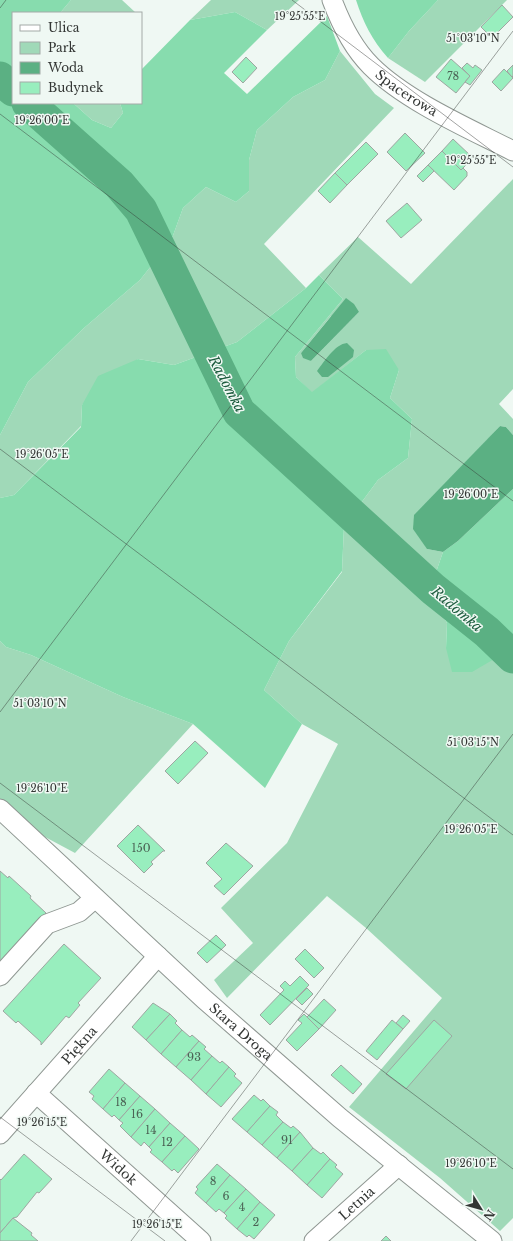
<svg xmlns="http://www.w3.org/2000/svg" width="513" height="1241" font-family="'Libre Baskerville',serif">
  <style>
    .green { fill: #a0d9b8; fill-rule: evenodd }
    .forest { fill: #87dcae }
    .water { fill: #5bb083 }
    .lines { fill: none; stroke-linecap: round; stroke-linejoin: round }
    .river { stroke: #5bb083; stroke-width: 33 }
    .building { fill: #98eebe; stroke: #9ea6a1 }
    .street-casing { stroke: #8f9792; stroke-width: 21 }
    .street { stroke: #fff; stroke-width: 19 }
    .ticks { fill: none; stroke: #333634; stroke-width: 1; stroke-opacity: 0.45 }
    .labels { text-anchor: middle; dominant-baseline: central; stroke-width: 3; stroke-linejoin: round; paint-order: stroke }
    .number-label { font-size: 11px; fill: #4c6456 }
    .street-label { font-size: 13px; fill: #333634; stroke: #eff8f3 }
    .water-label { font-size: 14px; font-style: italic; fill: #1e5d3f; stroke: #eff8f3 }
    .ticks-label { font-size: 10px; text-anchor: middle; fill: #333634; stroke: #eff8f3; stroke-width: 3; stroke-linejoin: round; paint-order: stroke }
  </style>
  <rect width="100%" height="100%" fill="#eff8f3"/>
  <!-- green -->
  <g class="green">
    <path d="M 71,0 L 122,0 L 136,13 L 60,13 Z"/>
    <path d="M 211,0 L 299,0 L 267,30 L 235,12 L 190,20 Z"/>
    <path d="M 438,0 L 507,0 L 425,82 L 388,58 L 409,31 Z"/>
    <path d="M 340,51 L 375,94 L 394,108 L 264,244 L 306,288 L 237,342 L 174,365 L 138,359 L 82,405 L 81,426 L 14,495 L 0,498 L 0,435 L 28,382 L 84,328 L 140,280 L 171,241 L 183,208 L 206,187 L 236,202 L 249,191 L 249,160 L 257,130 L 293,97 L 325,80 Z"/>
    <path d="M 73,103 L 120,103 L 123,113 L 111,128 L 92,120 Z"/>
    <path d="M 513,179 L 513,389 L 499,404 L 513,419 L 513,435 L 506,427 L 500,426 L 460,469 L 427,549 L 443,552 L 435,575 L 435,602 L 447,623 L 446,648 L 501,654 L 513,648 L 513,1218 L 500,1231 L 440,1178 L 349,1107 L 442,998 L 366,928 L 327,896 L 227,998 L 214,980 L 253,943 L 221,908 L 287,843 L 338,744 L 302,724 L 264,690 L 289,641 L 342,572 L 344,526 L 378,480 L 408,458 L 412,419 L 390,398 L 399,370 L 366,350 L 312,393 L 296,377 L 295,357 L 343,299 L 319,275 L 358,237 L 411,284 ZM 359,312 L 311,361 L 301,353 L 331,316 Z"/>
    <path d="M 0,641 L 6,647 L 31,655 L 123,697 L 193,724 L 75,853 L 32,830 L 0,800 Z"/>
  </g>
  <!-- forest -->
  <g class="forest">
    <path d="M 0,0 L 71,0 L 60,13 L 13,13 L 13,103 L 73,103 L 92,120 L 111,128 L 123,113 L 120,103 L 141,103 L 141,70 L 190,20 L 235,12 L 267,30 L 224,73 L 247,94 L 327,16 L 340,51 L 325,80 L 293,97 L 257,130 L 249,160 L 249,191 L 236,202 L 206,187 L 183,208 L 171,241 L 140,280 L 84,328 L 28,382 L 0,435 Z"/>
    <path d="M 356,0 L 438,0 L 409,31 L 388,58 C 372,40 363,22 356,0 Z"/>
    <path d="M 319,275 L 343,299 L 295,357 L 296,377 L 312,392 L 366,350 L 386,349 L 399,370 L 390,398 L 412,419 L 408,458 L 378,480 L 344,526 L 342,571 L 289,641 L 264,690 L 302,724 L 265,788 L 193,724 L 123,697 L 31,655 L 6,647 L 0,641 L 0,498 L 14,495 L 81,427 L 82,405 L 98,376 L 138,359 L 174,365 L 237,342 L 306,288 Z"/>
    <path d="M 513,489 L 513,648 L 472,672 L 452,672 L 446,648 L 447,623 L 435,602 L 435,575 L 443,552 L 458,541 Z"/>
  </g>
  <!-- water -->
  <g class="water">
    <path d="M 346,298 L 354,304 L 359,312 L 311,361 L 303,358 L 301,353 Z"/>
    <path d="M 347,343 L 354,350 L 353,357 L 328,377 L 322,377 L 317,371 C 324,362 335,344 347,343 Z"/>
    <path d="M 500,426 L 506,427 L 513,435 L 513,489 L 458,541 L 443,552 L 427,549 L 413,529 L 414,515 Z"/>
  </g>
  <g class="lines">
    <!-- river -->
    <g class="river">
      <path d="M 0,78 L 13,90"/>
      <path d="M 28,103 L 119,184 L 141,210 L 239,412 L 433,589 L 487,632 L 513,657"/>
    </g>
  </g>
  <!-- building -->
  <g class="building">
    <path d="M 502,5 L 513,17 L 492,38 L 481,27 Z"/>
    <path d="M 246,57 L 257,68 L 243,83 L 232,72 Z"/>
    <path d="M 451,59 L 470,76 L 456,93 L 436,77 Z"/>
    <path d="M 467,63 L 473,68 L 475,65 L 482,70 L 470,85 L 465,82 L 470,76 L 462,68 Z"/>
    <path d="M 513,65 L 513,76 L 512,77 L 507,71 Z"/>
    <path d="M 504,69 L 513,78 L 501,91 L 492,82 Z"/>
    <path d="M 405,133 L 425,153 L 406,171 L 387,152 Z"/>
    <path d="M 453,139 L 473,158 L 461,170 L 442,151 Z"/>
    <path d="M 366,142 L 378,154 L 347,185 L 335,173 Z"/>
    <path d="M 442,151 L 461,170 L 463,168 L 467,172 L 467,176 L 454,190 L 428,165 Z"/>
    <path d="M 428,165 L 434,171 L 423,182 L 417,176 Z"/>
    <path d="M 335,173 L 347,185 L 330,203 L 318,191 Z"/>
    <path d="M 407,203 L 422,220 L 401,238 L 386,221 Z"/>
    <path d="M 195,741 L 208,753 L 178,784 L 165,771 Z"/>
    <path d="M 138,825 L 165,851 L 163,851 L 151,862 L 153,864 L 144,873 L 117,846 Z"/>
    <path d="M 226,843 L 253,866 L 224,895 L 214,886 L 222,879 L 206,863 Z"/>
    <path d="M 0,871 L 8,878 L 9,876 L 31,896 L 30,898 L 46,913 L 0,963 Z"/>
    <path d="M 216,935 L 226,945 L 207,963 L 197,953 Z"/>
    <path d="M 64,944 L 101,978 L 78,1003 L 80,1005 L 69,1018 L 66,1016 L 41,1045 L 41,1042 L 18,1021 L 16,1023 L 3,1011 Z"/>
    <path d="M 305,949 L 324,968 L 314,978 L 295,959 Z"/>
    <path d="M 300,976 L 309,985 L 270,1025 L 260,1015 L 284,990 L 280,986 L 285,981 L 290,986 Z"/>
    <path d="M 307,988 L 313,994 L 302,1005 L 296,999 Z"/>
    <path d="M 324,999 L 336,1010 L 319,1029 L 307,1017 Z"/>
    <path d="M 153,1003 L 170,1014 L 146,1040 L 132,1027 Z"/>
    <path d="M 170,1014 L 177,1021 L 175,1023 L 182,1030 L 161,1054 L 146,1040 Z"/>
    <path d="M 304,1014 L 319,1029 L 297,1051 L 286,1040 L 302,1023 L 298,1020 Z"/>
    <path d="M 403,1015 L 410,1021 L 403,1029 L 396,1023 Z"/>
    <path d="M 392,1020 L 403,1029 L 377,1060 L 366,1051 Z"/>
    <path d="M 434,1020 L 452,1036 L 406,1089 L 386,1074 Z"/>
    <path d="M 182,1030 L 190,1037 L 192,1035 L 199,1041 L 176,1067 L 161,1054 Z"/>
    <path d="M 199,1041 L 206,1047 L 204,1049 L 212,1056 L 191,1080 L 176,1067 Z"/>
    <path d="M 212,1056 L 220,1063 L 222,1061 L 229,1067 L 206,1094 L 191,1080 Z"/>
    <path d="M 341,1065 L 362,1084 L 353,1094 L 331,1075 Z"/>
    <path d="M 229,1067 L 236,1074 L 234,1076 L 242,1083 L 221,1107 L 206,1094 Z"/>
    <path d="M 109,1069 L 125,1083 L 103,1109 L 92,1099 L 94,1096 L 89,1092 Z"/>
    <path d="M 125,1083 L 140,1096 L 119,1120 L 114,1115 L 112,1117 L 103,1109 Z"/>
    <path d="M 254,1095 L 261,1101 L 263,1099 L 270,1106 L 247,1132 L 232,1119 Z"/>
    <path d="M 140,1096 L 155,1109 L 131,1137 L 120,1126 L 123,1123 L 119,1120 Z"/>
    <path d="M 270,1106 L 278,1112 L 276,1115 L 283,1122 L 262,1145 L 247,1132 Z"/>
    <path d="M 155,1109 L 170,1123 L 149,1147 L 144,1142 L 141,1146 L 131,1137 Z"/>
    <path d="M 283,1122 L 291,1128 L 293,1126 L 300,1132 L 277,1158 L 262,1145 Z"/>
    <path d="M 170,1123 L 185,1136 L 162,1162 L 150,1152 L 152,1150 L 149,1147 Z"/>
    <path d="M 300,1132 L 313,1148 L 292,1171 L 277,1158 Z"/>
    <path d="M 185,1136 L 199,1149 L 178,1173 L 174,1169 L 172,1171 L 162,1162 Z"/>
    <path d="M 313,1148 L 321,1154 L 323,1152 L 330,1159 L 307,1185 L 292,1171 Z"/>
    <path d="M 24,1154 L 52,1179 L 39,1193 L 37,1192 L 17,1217 L 13,1218 L 0,1233 L 0,1179 L 1,1180 Z"/>
    <path d="M 330,1159 L 337,1165 L 335,1167 L 343,1174 L 322,1198 L 307,1185 Z"/>
    <path d="M 217,1164 L 230,1175 L 206,1203 L 195,1193 L 198,1189 L 196,1187 Z"/>
    <path d="M 230,1175 L 246,1189 L 224,1213 L 219,1209 L 216,1212 L 206,1203 Z"/>
    <path d="M 246,1189 L 260,1202 L 237,1229 L 225,1218 L 227,1216 L 224,1213 Z"/>
    <path d="M 260,1202 L 275,1215 L 254,1239 L 249,1235 L 247,1237 L 237,1229 Z"/>
    <path d="M 13,1218 L 32,1233 L 31,1235 L 38,1241 L 0,1241 L 0,1233 Z"/>
    <path d="M 386,1236 L 391,1241 L 381,1241 Z"/>
  </g>
  <g class="lines">
    <!-- street casing -->
    <g class="street-casing">
      <g id="street">
        <path id="s1" d="M 332,0 C 341,24 353,48 371,66 C 406,101 468,128 513,151"/>
        <path id="s2" d="M 0,809 L 204,999 L 340,1118 L 492,1241"/>
        <path d="M 0,976 L 47,924 L 79,912 L 95,898"/>
        <path id="s3" d="M 36,1093 L 201,1241"/>
        <path id="s4" d="M 0,1134 L 158,956"/>
        <path id="s5" d="M 314,1241 L 399,1165"/>
      </g>
    </g>
    <!-- street -->
    <use href="#street" class="street"/>
  </g>
  <!-- ticks -->
  <path class="ticks" d="M 292,0 L 513,167M 0,8 L 6,0M 0,114 L 513,501M 0,449 L 513,835M 0,712 L 513,31M 0,783 L 513,1169M 0,1117 L 165,1241M 131,1241 L 513,734"/>
  <g class="labels">
    <!-- number labels -->
    <g class="number-label">
      <text x="453" y="76">78</text>
      <text x="141" y="848">150</text>
      <text x="194" y="1057">93</text>
      <text x="121" y="1102">18</text>
      <text x="137" y="1114">16</text>
      <text x="151" y="1130">14</text>
      <text x="287" y="1140">91</text>
      <text x="167" y="1142">12</text>
      <text x="213" y="1181">8</text>
      <text x="226" y="1196">6</text>
      <text x="242" y="1207">4</text>
      <text x="256" y="1222">2</text>
    </g>
    <!-- street labels -->
    <g class="street-label">
      <text stroke="none"><textPath href="#s1" startOffset="122">Spacerowa</textPath></text>
      <text stroke="none"><textPath href="#s2" startOffset="328">Stara Droga</textPath></text>
      <text stroke="none"><textPath href="#s4" startOffset="119">Piękna</textPath></text>
      <text stroke="none"><textPath href="#s3" startOffset="111">Widok</textPath></text>
      <text stroke="none"><textPath href="#s5" startOffset="57">Letnia</textPath></text>
    </g>
    <!-- water labels -->
    <g class="water-label">
      <text transform="translate(227 384) rotate(62)">Radomka</text>
      <text transform="translate(457 609) rotate(40)">Radomka</text>
    </g>
  </g>
  <g class="ticks-label">
    <text x="300" y="20">19°25'55"E</text>
    <text x="473" y="42">51°03'10"N</text>
    <text x="42" y="124">19°26'00"E</text>
    <text x="471" y="164">19°25'55"E</text>
    <text x="42" y="458">19°26'05"E</text>
    <text x="471" y="498">19°26'00"E</text>
    <text x="40" y="707">51°03'10"N</text>
    <text x="473" y="746">51°03'15"N</text>
    <text x="42" y="792">19°26'10"E</text>
    <text x="471" y="833">19°26'05"E</text>
    <text x="42" y="1126">19°26'15"E</text>
    <text x="471" y="1167">19°26'10"E</text>
    <text x="157" y="1228">19°26'15"E</text>
  </g>
  <!-- legend -->
  <rect x="12" y="12" width="130" height="92" fill="#eff8f3" stroke="#a4aaa7"/>
  <rect x="20" y="25" width="20" height="6" fill="#ffffff" stroke="#a4aaa7"/>
  <text x="48" y="32" font-size="12" fill="#333634">Ulica</text>
  <rect x="20" y="42" width="20" height="12" fill="#a0d9b8" stroke="#a4aaa7"/>
  <text x="48" y="52" font-size="12" fill="#333634">Park</text>
  <rect x="20" y="62" width="20" height="12" fill="#5bb083" stroke="#a4aaa7"/>
  <text x="48" y="72" font-size="12" fill="#333634">Woda</text>
  <rect x="20" y="82" width="20" height="12" fill="#98eebe" stroke="#a4aaa7"/>
  <text x="48" y="92" font-size="12" fill="#333634">Budynek</text>
  <!-- north arrow -->
  <g transform="translate(481 1209) rotate(127)" stroke="#eff8f3" stroke-width="3" paint-order="stroke">
  <path d="M0-3L7 15L0 10L-7 15Z" fill="#333634"/>
  <text y="-6" font-size="11" font-weight="bold" text-anchor="middle" fill="#333634">N</text>
  </g>
</svg>
